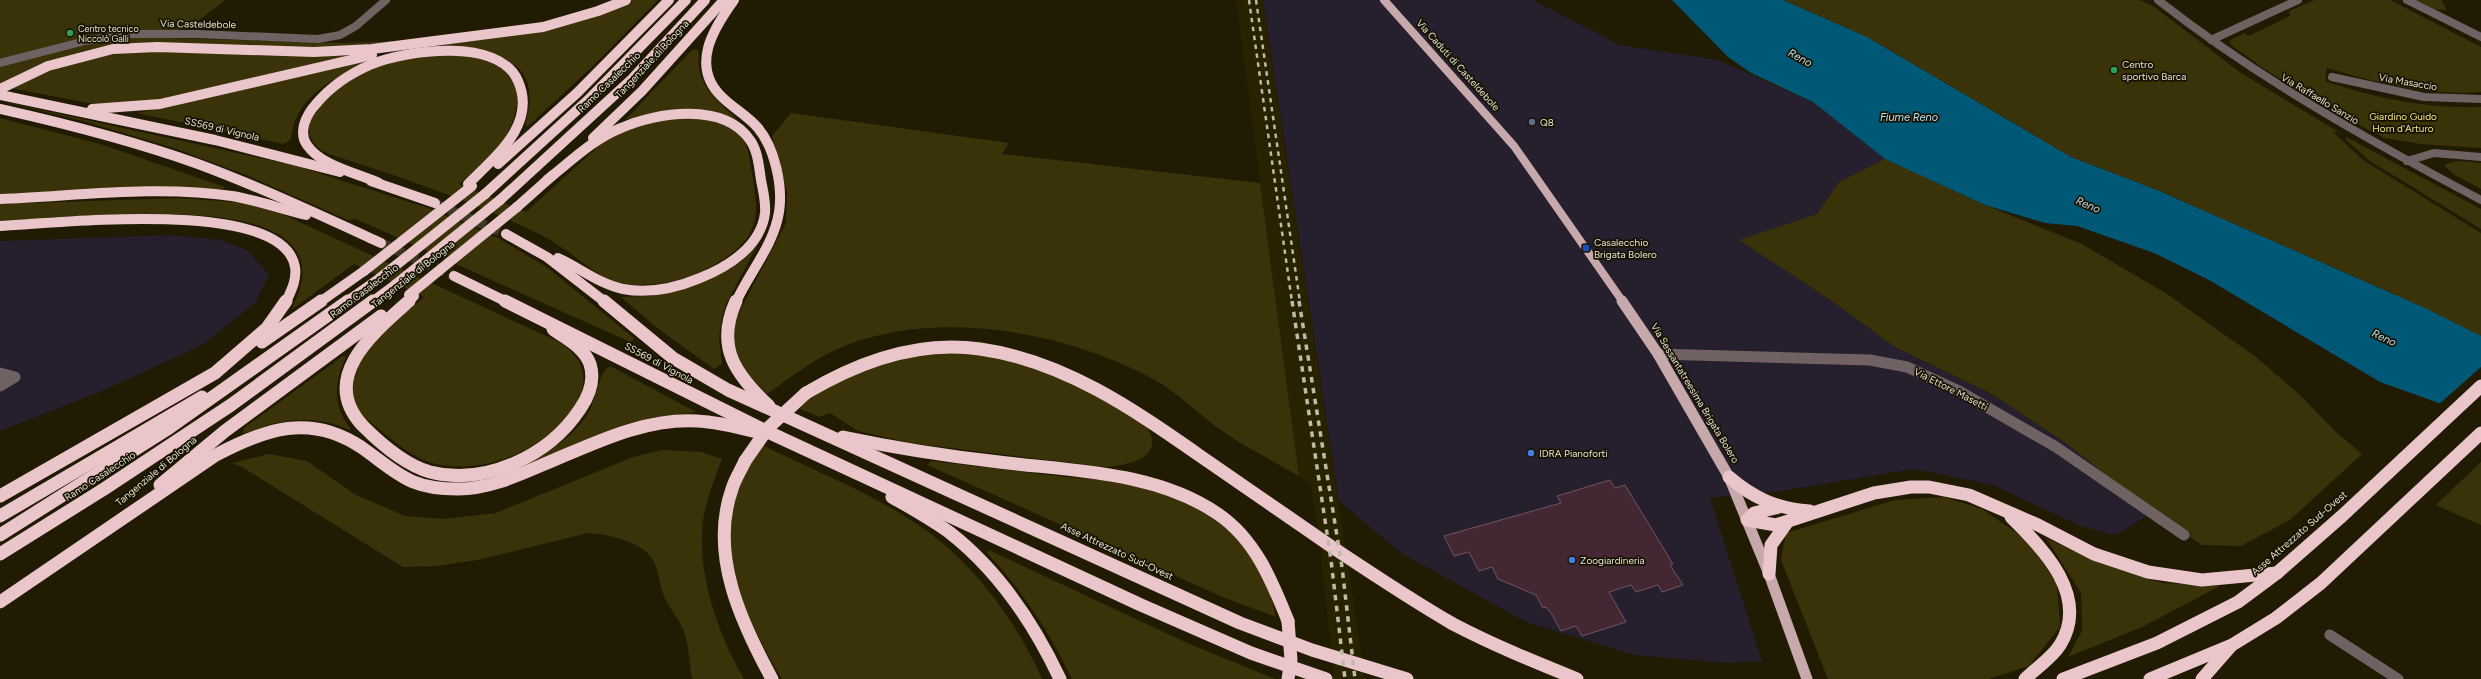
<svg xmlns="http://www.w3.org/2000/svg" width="2481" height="679" font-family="Figtree,sans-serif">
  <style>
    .built { fill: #292200 }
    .industrial { fill: #251f2e }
    .green { fill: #3a330a }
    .water { fill: #005877 }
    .pier { fill: #201b02 }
    .building { fill: #432833; stroke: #725560 }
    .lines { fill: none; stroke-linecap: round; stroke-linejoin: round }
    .highway-tunnel { stroke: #3d3921; stroke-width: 10; stroke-dasharray: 10 5; stroke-linecap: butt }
    .minor-far1 { stroke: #706163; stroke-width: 8 }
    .minor { stroke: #706163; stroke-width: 11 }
    .major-far1 { stroke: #c7a9ab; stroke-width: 8 }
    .major { stroke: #c7a9ab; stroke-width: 11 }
    .highway-far1 { stroke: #eac5c9; stroke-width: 10 }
    .highway { stroke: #eac5c9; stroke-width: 13 }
    .rail-far1 { stroke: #bebba9; stroke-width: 2.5; stroke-dasharray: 4.5 4.5; stroke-linecap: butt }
    .rail { stroke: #bebba9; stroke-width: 3.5; stroke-dasharray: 5.5 5.5; stroke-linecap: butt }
    .highway-bridge-far1 { stroke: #eac5c9; stroke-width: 10 }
    .highway-bridge { stroke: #eac5c9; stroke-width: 13 }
    .leisure-dot { fill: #2e9e5b; stroke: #171200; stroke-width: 1.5 }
    .service-dot { fill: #5c6f8a; stroke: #171200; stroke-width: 1.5 }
    .transit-dot { fill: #1a4fb4; stroke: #171200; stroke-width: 1.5 }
    .shop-dot { fill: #3f7fe0; stroke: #171200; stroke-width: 1.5 }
    .labels { text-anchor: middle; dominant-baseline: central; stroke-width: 3.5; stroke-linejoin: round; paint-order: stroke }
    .far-poi-label { font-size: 9px; fill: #e4e2d2; stroke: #171200; text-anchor: start }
    .street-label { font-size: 10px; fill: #e4e2d2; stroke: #171200 }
    .poi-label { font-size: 10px; fill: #e4e2d2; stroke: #171200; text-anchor: start }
    .park-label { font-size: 10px; fill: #f7e687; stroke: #171200 }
    .water-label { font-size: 11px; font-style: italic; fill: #bde2f5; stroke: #171200 }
  </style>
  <rect width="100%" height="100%" fill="#201b02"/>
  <!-- built -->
  <path class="built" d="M 1236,0 L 1263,0 L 1365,679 L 1334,679 L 1321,554 L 1311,483 L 1299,476 Z"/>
  <!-- industrial -->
  <g class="industrial">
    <path d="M 1263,0 L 1533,0 L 1619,45 L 1718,60 L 1813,102 L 1885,159 L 1839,182 L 1817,214 L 1740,240 L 1829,299 L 1895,347 L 1990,393 L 2066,443 L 2153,512 L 2116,535 L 2080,526 L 1993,485 L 1914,469 L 1780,491 L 1710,498 L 1762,661 L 1728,663 L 1634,655 L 1526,622 L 1401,553 L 1339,501 Z"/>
    <path d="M 172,235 L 220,240 L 247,250 L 269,275 L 255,303 L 204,344 L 102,391 L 0,431 L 0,241 Z"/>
  </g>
  <!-- green -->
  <g class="green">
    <path d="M 0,0 L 225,0 L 188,29 L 91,38 L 0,60 Z"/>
    <path d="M 634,0 L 658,0 L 590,69 L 528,126 L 525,125 C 546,52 489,53 436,47 Z"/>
    <path d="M 1783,0 L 2140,0 L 2153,6 L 2241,73 L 2337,131 L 2334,133 L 2363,160 L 2481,233 L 2481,336 L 2425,308 L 2157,190 L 2071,157 L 1867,37 Z"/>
    <path d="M 2315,0 L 2390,0 L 2481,47 L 2481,92 C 2428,96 2377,83 2327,68 L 2325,81 C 2374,98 2428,109 2481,107 L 2481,148 L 2421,144 L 2384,138 L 2339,114 L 2266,70 L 2231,45 L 2229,41 L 2244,33 L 2248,36 L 2253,34 L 2290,16 L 2289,11 Z"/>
    <path d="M 2417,0 L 2441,0 L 2447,10 L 2435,9 Z"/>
    <path d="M 128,37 L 344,43 L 430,40 L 316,48 L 161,44 L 66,64 L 130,51 L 353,56 L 160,101 L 107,105 L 88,103 L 0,86 L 0,66 L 79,45 Z"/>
    <path d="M 697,49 L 699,51 C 695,83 714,98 736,118 L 734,120 L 725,115 L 626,119 L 692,50 Z"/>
    <path d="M 400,52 C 357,68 296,85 291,140 L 283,144 L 137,113 Z"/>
    <path d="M 446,53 L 481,58 L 504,69 L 518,90 C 517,124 505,143 480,166 C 473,173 465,178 459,184 L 526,212 L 603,142 C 639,119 701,105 737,133 C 748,141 749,156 751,168 C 759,213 763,235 719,262 C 691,280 654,289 621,283 C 598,278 580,259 561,247 C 548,238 534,231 520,225 C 461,197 400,177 338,157 C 332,155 326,153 321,150 C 280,120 357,74 380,65 C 399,57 425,57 446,53 Z"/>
    <path d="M 0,101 L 296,166 L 428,208 L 498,238 L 548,268 L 635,339 L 630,342 L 356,219 L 348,220 L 246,175 L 174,148 L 83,121 Z"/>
    <path d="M 791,113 L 1009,143 L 1002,154 L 1260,183 L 1299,476 C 1277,463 1253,451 1231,437 C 1204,420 1181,394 1153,379 C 1066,332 942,309 847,345 C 818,356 792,376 767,394 L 749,375 L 739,359 L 734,342 L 735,320 L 786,223 L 787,192 L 772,136 Z"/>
    <path d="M 0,118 L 100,144 L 225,187 L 223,189 L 156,188 L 0,194 Z"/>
    <path d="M 2346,137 L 2481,209 L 2481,229 L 2370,161 L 2346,140 Z"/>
    <path d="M 1885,159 L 1985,205 L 2082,244 L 2167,294 L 2256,357 L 2300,395 L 2336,432 L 2362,454 L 2290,520 L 2241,546 L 2202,545 L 2153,512 L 2066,443 L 1990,393 L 1895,347 L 1829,299 L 1739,240 L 1817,214 L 1839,182 Z"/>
    <path d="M 2456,161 L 2481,163 L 2481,189 L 2453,174 L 2444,165 Z"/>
    <path d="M 180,198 L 246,203 L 278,212 L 559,342 C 619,381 555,439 512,456 C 487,466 458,470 432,463 C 413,458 394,441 379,429 C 372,423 364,418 359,410 C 340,377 371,338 395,318 C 404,311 416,305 424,297 L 354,264 L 291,310 C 351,199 158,214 100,216 C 67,218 33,220 0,221 L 0,204 Z"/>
    <path d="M 763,235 L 726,304 L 722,317 L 719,338 L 722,364 L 714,369 L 656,327 L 621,297 L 651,296 L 752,250 Z"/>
    <path d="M 957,351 L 1001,356 L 1077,384 L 1147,427 C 1166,458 1128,465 1106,467 L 911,443 L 858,431 L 830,413 L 819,417 L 796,407 L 827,386 L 901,357 Z"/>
    <path d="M 343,356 L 346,357 C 334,382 332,407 351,429 L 349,430 C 323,417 294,418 267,425 C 259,428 251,433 243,433 L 244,428 Z"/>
    <path d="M 608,367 L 612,367 L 696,412 L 652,418 L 623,425 L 517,469 C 543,455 573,439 589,412 C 596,399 599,374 608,367 Z"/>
    <path d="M 762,445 C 817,472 882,497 931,534 C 979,570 1018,625 1042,679 L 782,679 C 752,630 716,556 735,497 C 741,478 752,462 762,445 Z"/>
    <path d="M 662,450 L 701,452 L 722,459 C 715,477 708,495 704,514 C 695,570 717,632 744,679 L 692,679 C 689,663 689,646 684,631 C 678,617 666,605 662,590 C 658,579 658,565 650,556 C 639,541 606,534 588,533 L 478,560 L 436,566 L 403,567 L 242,467 L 232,463 L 269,454 L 307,461 L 356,495 L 405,516 L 444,519 L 496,513 L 633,457 Z"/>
    <path d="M 931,461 C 973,466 1015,471 1057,476 C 1092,480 1131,480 1164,493 C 1223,515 1264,554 1276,617 L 1225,598 L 927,465 Z"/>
    <path d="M 2481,462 L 2481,525 L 2436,505 Z"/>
    <path d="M 1944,497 L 1982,509 L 2027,540 L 2057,584 L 2060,627 L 2029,666 L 1989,679 L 1828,679 L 1781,560 L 1786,533 L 1895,500 Z"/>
    <path d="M 2046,538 L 2099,563 L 2162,583 L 2220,586 L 2142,627 L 2068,657 L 2082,631 L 2081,593 Z"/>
    <path d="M 989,550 L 1185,642 L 1275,679 L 1072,679 C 1049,632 1023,591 987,553 Z"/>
  </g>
  <!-- water -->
  <path class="water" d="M 1672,0 L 1783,0 L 1867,37 L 2071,157 L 2157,190 L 2425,308 L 2481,336 L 2481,418 L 2380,382 L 2209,280 L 2154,253 L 2077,226 L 2045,223 L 1985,205 L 1885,159 L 1813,102 L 1751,73 L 1728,57 Z"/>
  <!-- pier -->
  <path class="pier" d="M 2481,367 L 2481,420 L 2438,405 Z"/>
  <!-- building -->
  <path class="building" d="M 1610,480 L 1615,488 L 1625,485 L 1673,564 L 1670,565 L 1683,585 L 1662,592 L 1658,585 L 1636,592 L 1631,585 L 1609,592 L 1626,622 L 1582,636 L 1576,626 L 1561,631 L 1551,613 L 1546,607 L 1543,608 L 1536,595 L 1498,579 L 1492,567 L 1479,571 L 1469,552 L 1454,556 L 1444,536 L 1561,503 L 1557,496 Z"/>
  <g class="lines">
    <!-- highway-tunnel -->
    <g class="highway-tunnel">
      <path d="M 435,204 L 506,234"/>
      <path d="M 381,243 L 454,276"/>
    </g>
    <!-- minor-far1 -->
    <g class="minor-far1">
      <path d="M 2158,0 C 2259,79 2368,140 2481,200"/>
      <path d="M 2407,0 L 2481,37"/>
      <path d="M 2211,40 L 2298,0"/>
      <path d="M 0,63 L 85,41 L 130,34 L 197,34 L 318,39 L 340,35 L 356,26 L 386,0"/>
      <path d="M 2332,77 L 2424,97 L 2481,99"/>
      <path d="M 2407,161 L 2434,153 L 2481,157"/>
    </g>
    <!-- minor -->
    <g class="minor">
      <path d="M 1658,354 L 1870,360 L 1907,367 L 1959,391 L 2056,447 L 2184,535"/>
      <path d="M 0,373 L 15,377 L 0,386"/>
      <path d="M 2330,635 L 2398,679"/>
    </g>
    <!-- major-far1 -->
    <path class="major-far1" d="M 1384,0 L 1514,146 L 1623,302"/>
    <!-- major -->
    <path class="major" d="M 1622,301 L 1658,354 L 1729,477 L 1769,574 L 1807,679"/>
    <!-- highway-far1 -->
    <g class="highway-far1">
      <path d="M 734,0 C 713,29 690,66 722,97 C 733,108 748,116 758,128 C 775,148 783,187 779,212 C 774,245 749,273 736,302"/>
      <path d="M 0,89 L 48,66 L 113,49 L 157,47 L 314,52 L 372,49 L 543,27 L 598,11 L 626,0"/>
      <path d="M 0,95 L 215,140 L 340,172"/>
      <path d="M 0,109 C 67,124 133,141 198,164 C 260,187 320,215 381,243"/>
      <path d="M 92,109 L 160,104 L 372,55"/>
      <path d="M 593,138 L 642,91 L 724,0"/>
      <path d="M 498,164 L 577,93 L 669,0"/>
      <path d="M 547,180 C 570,162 593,139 621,128 C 657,112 724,102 750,140 C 758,151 759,167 761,180 C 763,191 766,202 765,213 C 761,246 728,267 700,278 C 676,288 649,294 623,289 C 599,284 580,268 558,258"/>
      <path d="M 371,181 L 435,203"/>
      <path d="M 379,183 C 357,173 321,166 307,145 C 298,132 306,115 316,104 C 331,86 351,73 372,64 C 407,50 499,37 518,81 C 537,124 496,156 468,184"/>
      <path d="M 485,194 L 588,100 L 686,0"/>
      <path d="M 0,199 C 77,196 156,185 232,196 C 257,200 281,209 306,215"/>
      <path d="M 500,200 L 632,79 L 705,0"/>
      <path d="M 517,207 L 553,175"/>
      <path d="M 0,226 C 51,224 283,196 295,267 C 297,280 291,291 286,302"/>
      <path d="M 506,234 L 547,257 L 605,302"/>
      <path d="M 454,276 L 507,302"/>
      <path d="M 320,302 L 364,271"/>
      <path d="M 346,302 L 380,278"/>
      <path d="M 372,302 L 395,285"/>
      <path d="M 408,302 L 414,296"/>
    </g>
    <!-- highway -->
    <g class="highway">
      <path d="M 409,301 C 373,333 318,378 363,426 C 381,444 405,465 430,472 C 485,486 549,456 580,409 C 589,396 595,380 590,364 C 584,347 566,339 553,329"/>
      <path d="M 505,301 L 768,432 L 1141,605 L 1251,653 L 1326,679"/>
      <path d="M 604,301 L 673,358 L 728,390 L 1240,623 L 1312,650 L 1407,679"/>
      <path d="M 736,301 C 715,347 736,375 769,406"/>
      <path d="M 262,342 L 321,301"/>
      <path d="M 806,393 C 858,362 919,340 980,349 C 1066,361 1137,412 1206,460 C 1249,490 1292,519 1335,549 C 1374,575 1413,601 1453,624 C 1493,645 1535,662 1577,679"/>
      <path d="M 843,437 C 895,448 946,456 999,462 C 1071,471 1156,471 1218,514 C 1255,539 1272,581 1288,621"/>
      <path d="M 745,461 C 741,470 735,479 732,489 C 709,554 741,622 772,679"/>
      <path d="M 1729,477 C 1753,498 1778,509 1810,511"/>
      <path d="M 160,485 L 225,431 L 381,316"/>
      <path d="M 0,496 L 215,373 L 267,328 L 286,301"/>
      <path d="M 892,497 C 911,508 931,519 949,532 C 998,570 1034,624 1060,679"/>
      <path d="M 1779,507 L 1754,513 L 1747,520 L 1776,525 L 1874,493 L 1911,487 L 1929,487 L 1969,495 L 2038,525 L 2094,554 L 2148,572 L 2202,580 L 2277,573"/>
      <path d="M 0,516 L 202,397"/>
      <path d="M 2011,517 C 2044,549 2090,597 2060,645 C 2052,658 2036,668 2025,679"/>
      <path d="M 0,535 L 169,428 L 348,301"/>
      <path d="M 0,554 L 104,489 L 231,405 L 373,301"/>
      <path d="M 1769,574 L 1771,545 L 1786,524"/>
      <path d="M 0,602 L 216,455 C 265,429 310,413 361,447 C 398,473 408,489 458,489 C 489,489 519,475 547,463 C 595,443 644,418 697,421 C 718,422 737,427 757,432"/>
      <path d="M 2063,679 L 2157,643 L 2238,602 L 2277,573 L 2342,516 L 2481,386"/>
      <path d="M 2150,679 L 2232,645 L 2276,618 L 2321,583 L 2481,433"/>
      <path d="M 2202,679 L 2231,646"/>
    </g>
    <!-- rail-far1 -->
    <g class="rail-far1">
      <path d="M 1249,0 L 1292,302"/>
      <path d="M 1256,0 L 1300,302"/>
    </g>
    <!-- rail -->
    <g class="rail">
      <path d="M 1292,301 L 1331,560 L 1345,679"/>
      <path d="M 1299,301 L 1342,567 L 1355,679"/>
    </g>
    <!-- highway-bridge-far1 -->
    <g class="highway-bridge-far1">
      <path d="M 364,271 L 472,186"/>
      <path d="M 380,278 L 485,194"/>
      <path d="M 395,285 L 500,200"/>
      <path d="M 409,295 L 517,207"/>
    </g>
    <!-- highway-bridge -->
    <g class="highway-bridge">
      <path d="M 745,461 L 768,428 L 806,393"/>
      <path d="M 1288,621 L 1291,660 L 1288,679"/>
    </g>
  </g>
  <!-- markers -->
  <g class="leisure-dot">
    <circle cx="70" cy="33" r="4"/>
    <circle cx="2114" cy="70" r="4"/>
  </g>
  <circle class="service-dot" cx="1532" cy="122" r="4"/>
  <rect class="transit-dot" x="1582" y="244" width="8" height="8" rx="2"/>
  <g class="shop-dot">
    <circle cx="1531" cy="453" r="4"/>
    <circle cx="1572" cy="560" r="4"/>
  </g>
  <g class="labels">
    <!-- far-poi labels -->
    <g class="far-poi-label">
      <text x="78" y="28">Centro tecnico<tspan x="78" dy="10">Niccolò Galli</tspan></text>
    </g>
    <!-- street labels -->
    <g class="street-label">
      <text transform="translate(198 24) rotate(1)">Via Casteldebole</text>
      <text transform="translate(652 59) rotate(-47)">Tangenziale di Bologna</text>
      <text transform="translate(1458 65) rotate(48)">Via Caduti di Casteldebole</text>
      <text transform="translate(609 82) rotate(-44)">Ramo Casalecchio</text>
      <text transform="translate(2408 82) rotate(10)">Via Masaccio</text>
      <text transform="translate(2320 99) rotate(31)">Via Raffaello Sanzio</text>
      <text transform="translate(222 129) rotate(13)">SS569 di Vignola</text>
      <text transform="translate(413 274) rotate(-38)">Tangenziale di Bologna</text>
      <text transform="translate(364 291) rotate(-37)">Ramo Casalecchio</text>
      <text transform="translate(659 363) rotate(28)">SS569 di Vignola</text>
      <text transform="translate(1951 389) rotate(27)">Via Ettore Masetti</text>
      <text transform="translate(1695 393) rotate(59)">Via Sessantatreesima Brigata Bolero</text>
      <text transform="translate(156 471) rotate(-40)">Tangenziale di Bologna</text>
      <text transform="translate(100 476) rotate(-33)">Ramo Casalecchio</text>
      <text transform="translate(2299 533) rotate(-41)">Asse Attrezzato Sud-Ovest</text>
      <text transform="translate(1117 551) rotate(25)">Asse Attrezzato Sud-Ovest</text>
    </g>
    <!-- poi labels -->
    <g class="poi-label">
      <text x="2122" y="64">Centro<tspan x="2122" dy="12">sportivo Barca</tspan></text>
      <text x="1540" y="122">Q8</text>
      <text x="1594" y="242">Casalecchio<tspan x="1594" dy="12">Brigata Bolero</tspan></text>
      <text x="1539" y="453">IDRA Pianoforti</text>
      <text x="1580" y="560">Zoogiardineria</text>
    </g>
    <!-- park labels -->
    <g class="park-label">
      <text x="2403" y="116">Giardino Guido<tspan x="2403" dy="12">Horn d'Arturo</tspan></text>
    </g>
    <!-- water labels -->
    <g class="water-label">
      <text transform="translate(1800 58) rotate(28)">Reno</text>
      <text x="1909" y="117">Fiume Reno</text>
      <text transform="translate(2088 205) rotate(23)">Reno</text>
      <text transform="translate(2384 338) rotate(25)">Reno</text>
    </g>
  </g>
</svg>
